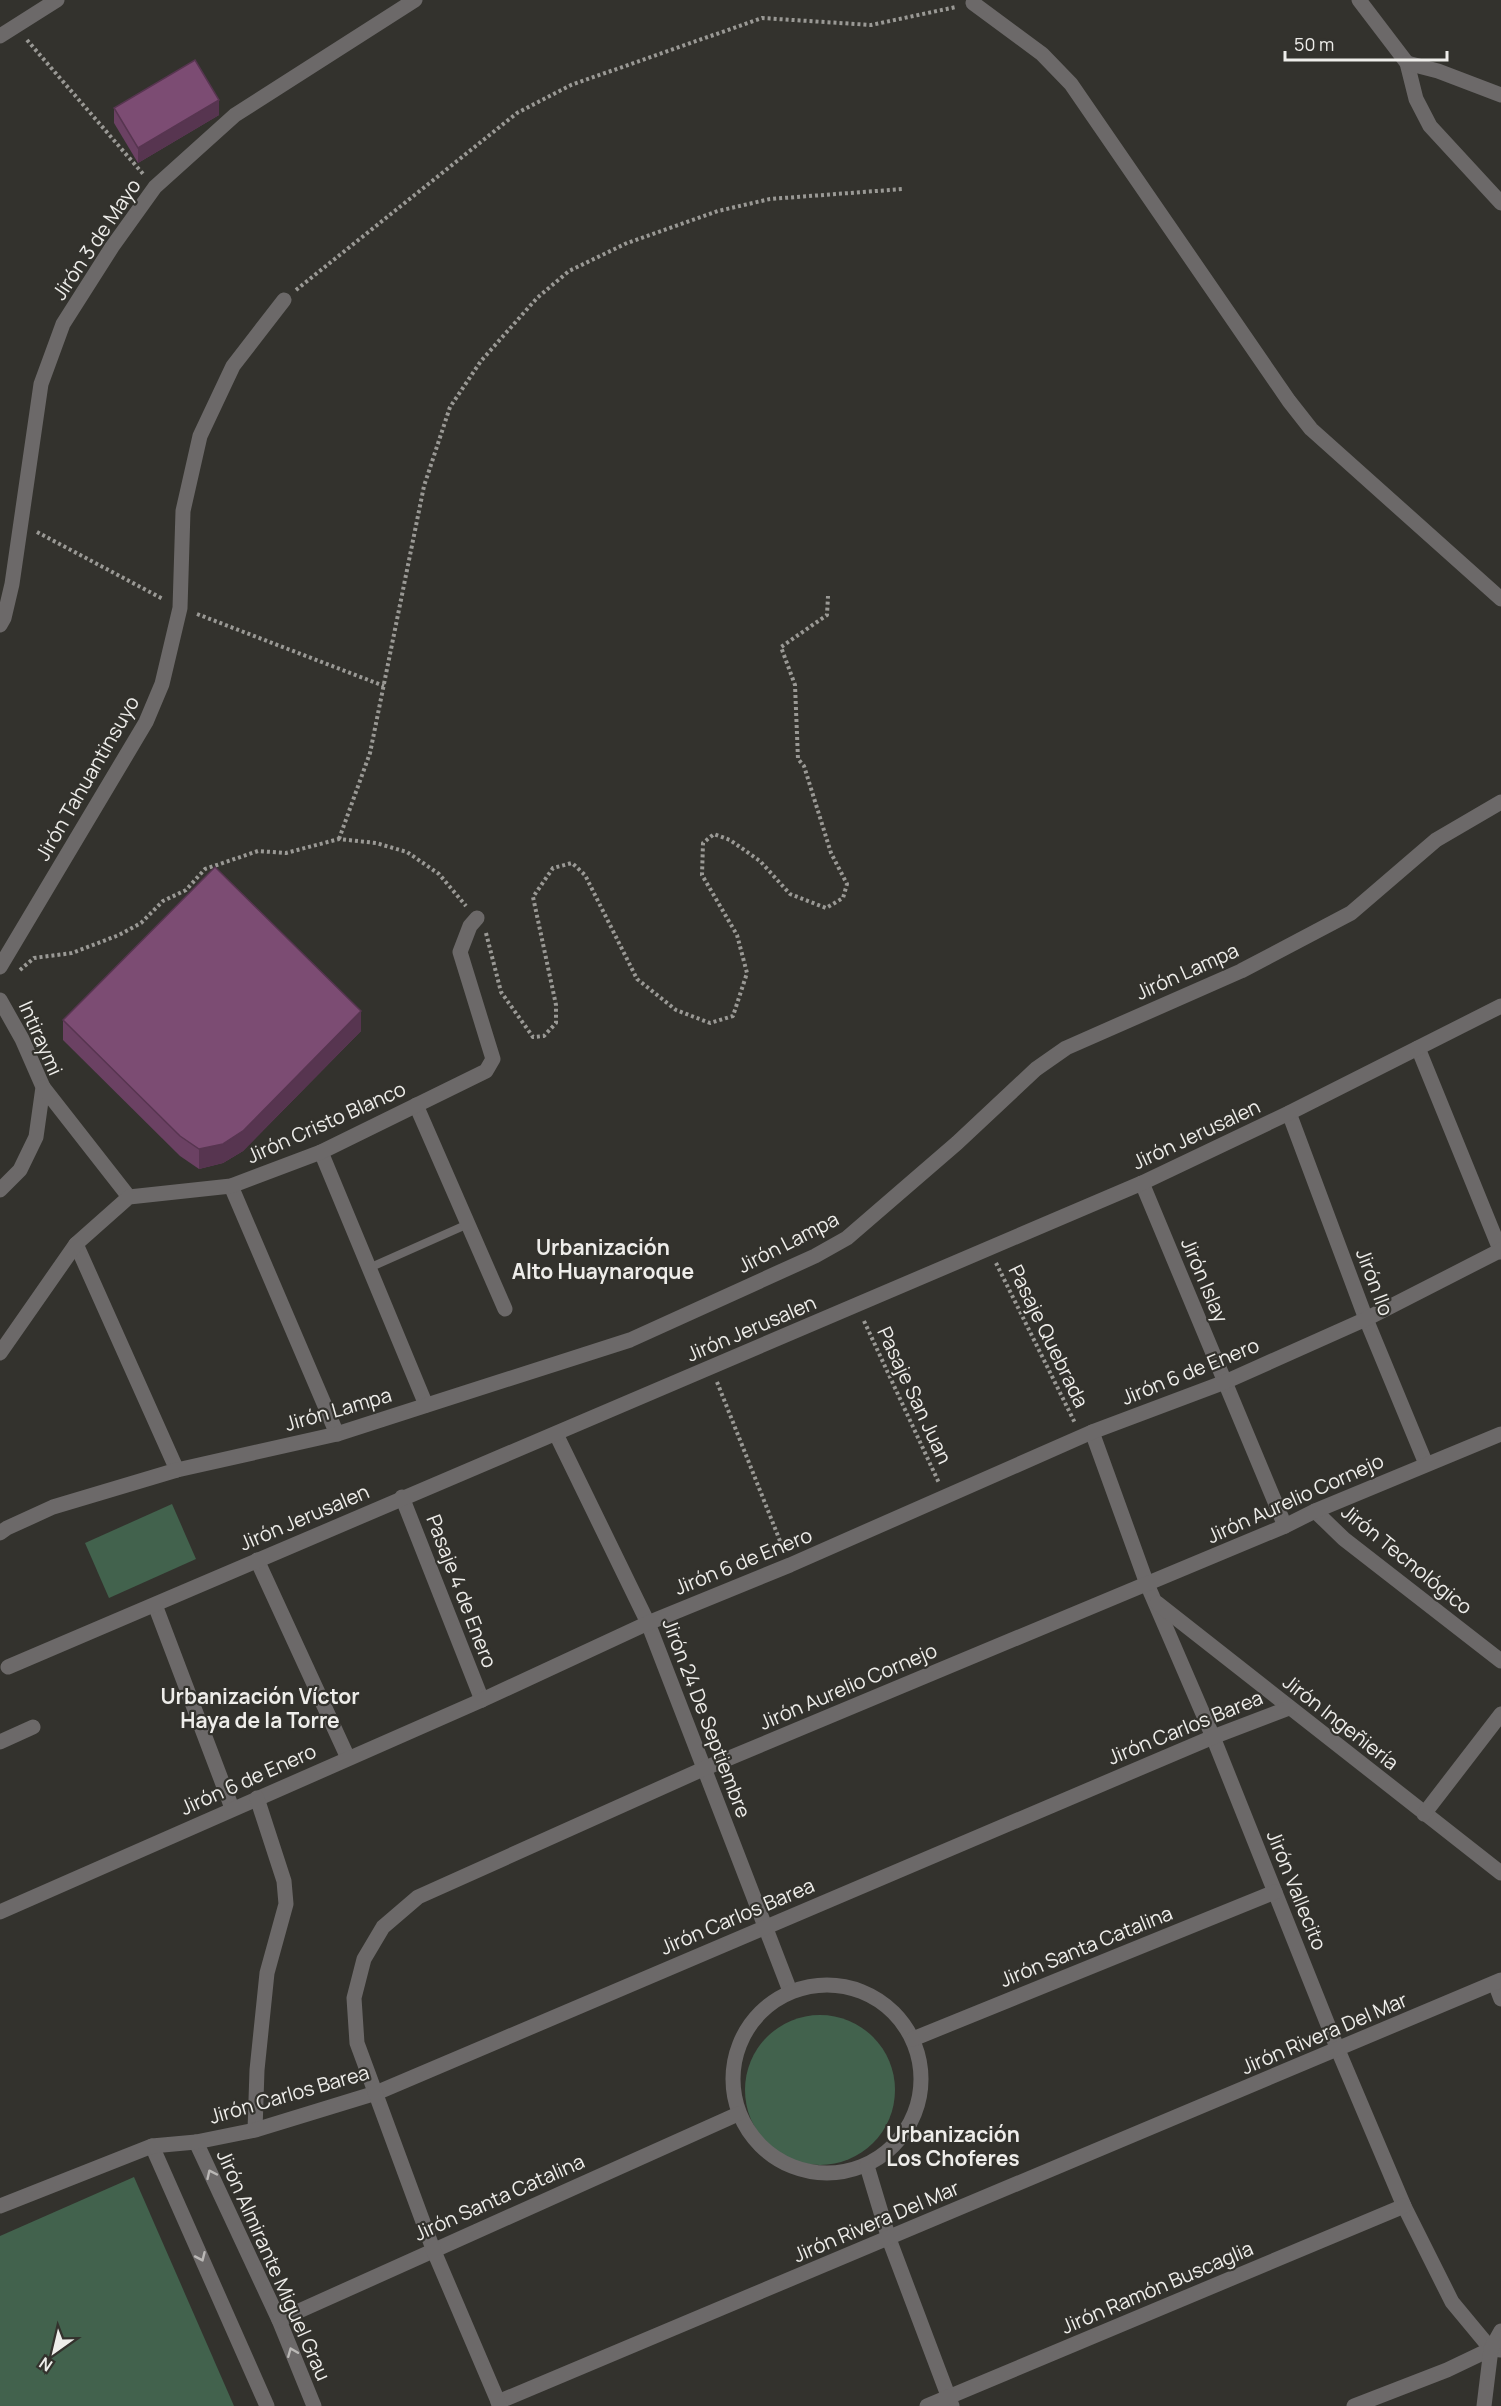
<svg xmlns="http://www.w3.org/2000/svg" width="1501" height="2406" font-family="Manrope,sans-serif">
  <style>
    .green { fill: #42624d }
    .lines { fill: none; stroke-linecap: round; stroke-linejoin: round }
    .path { stroke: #9a9995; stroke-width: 4; stroke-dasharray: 3 3; stroke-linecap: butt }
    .service { stroke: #6c6969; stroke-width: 8 }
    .minor { stroke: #6c6969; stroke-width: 15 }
    .tertiary { stroke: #6c6969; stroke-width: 15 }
    .wall { fill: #6b4163 }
    .shaded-wall { fill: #573550 }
    .building { fill: #7c4c73; stroke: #573550; stroke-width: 1.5 }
    .oneway { stroke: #bab8b6 }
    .labels { text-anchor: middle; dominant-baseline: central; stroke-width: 4.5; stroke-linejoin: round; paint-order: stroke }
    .street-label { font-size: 20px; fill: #eeedea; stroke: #33322d }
    .neighbourhood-label { font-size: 21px; font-weight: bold; fill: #eeedea; stroke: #33322d }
  </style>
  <rect width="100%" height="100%" fill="#33322d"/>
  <!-- green -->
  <g class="green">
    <path d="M 172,1504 L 196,1559 L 109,1598 L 85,1543 Z"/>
    <circle cx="820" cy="2090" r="75"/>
    <path d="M 134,2177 L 234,2406 L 0,2406 L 0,2236 Z"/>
  </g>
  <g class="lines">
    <!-- path -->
    <g class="path">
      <path d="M 27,40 L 144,175"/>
      <path d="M 296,290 L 517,113 L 571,85 L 762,18 L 871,25 L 956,7"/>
      <path d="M 37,532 L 163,599"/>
      <path d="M 197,614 L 384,686"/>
      <path d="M 339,839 L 370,753 L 424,486 L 450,407 L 481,361 L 537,298 L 569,271 L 627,243 L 718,211 L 770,199 L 903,189"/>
      <path d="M 486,933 L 501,992 L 533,1037 L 544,1036 L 556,1023 L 556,1005 L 533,897 L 553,868 L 572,863 L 585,875 L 637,979 L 676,1010 L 710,1023 L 733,1016 L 747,973 L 737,935 L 702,875 L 703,843 L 714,834 L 730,840 L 760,861 L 790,894 L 826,908 L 843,898 L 847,884 L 831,853 L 804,766 L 798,759 L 795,685 L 781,647 L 827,615 L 828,596"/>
      <path d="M 20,970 L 34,958 L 72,953 L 119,935 L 141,923 L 163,901 L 186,890 L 205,869 L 258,851 L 286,853 L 339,839 L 376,843 L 407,852 L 439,874 L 466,906"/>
      <path d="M 996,1263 L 1075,1423"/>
      <path d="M 864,1321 L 939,1483"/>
      <path d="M 717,1382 L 784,1551"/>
    </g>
    <!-- service -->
    <path class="service" d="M 369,1268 L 468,1224"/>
    <!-- minor -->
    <g class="minor">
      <path d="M 1359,0 L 1407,63 L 1416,99 L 1430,126 L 1501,203"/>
      <path d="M 973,3 L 1042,54 L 1071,84 L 1289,401 L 1311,429 L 1501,599"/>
      <path d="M 1407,63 L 1438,71 L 1501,95"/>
      <path d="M 0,625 L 4,618 L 12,584 L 41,384 L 63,324 L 112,247 L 155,187 L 235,115 L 415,0"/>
      <path d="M 0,967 L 146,722 L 162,684 L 180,608 L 183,511 L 200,436 L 233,366 L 284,300"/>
      <path d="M 0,1000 L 22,1039 L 43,1087 L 36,1137 L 20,1170 L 0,1190"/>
      <path d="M 1418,1048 L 1501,1252"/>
      <path d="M 43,1087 L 129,1197"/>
      <path d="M 416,1105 L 505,1309"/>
      <path d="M 1289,1113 L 1366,1319 L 1426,1464"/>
      <path d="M 321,1152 L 426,1405"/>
      <path d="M 1142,1183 L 1285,1526"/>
      <path d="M 231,1186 L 337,1434"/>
      <path d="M 76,1244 L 177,1470"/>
      <path d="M 0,1353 L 76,1244 L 129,1197 L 231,1186 L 321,1152 L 486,1071 L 493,1059 L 460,952 L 470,926 L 477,918"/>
      <path d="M 1092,1432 L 1147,1584 L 1213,1737 L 1338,2050 L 1404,2206 L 1452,2302 L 1491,2349"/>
      <path d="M 556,1434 L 648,1623 L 790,1991"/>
      <path d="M 402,1497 L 482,1700"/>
      <path d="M 1315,1511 L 1344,1539 L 1501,1661"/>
      <path d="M 0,1533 L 7,1528 L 53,1507 L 177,1470 L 337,1434 L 630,1340 L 815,1256 L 847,1238 L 957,1143 L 1036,1069 L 1066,1048 L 1241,971 L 1351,913 L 1436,840 L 1501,802"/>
      <path d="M 257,1560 L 348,1758"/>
      <path d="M 1157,1603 L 1501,1873"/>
      <path d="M 155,1605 L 232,1808"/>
      <path d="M 8,1667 L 1142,1183 L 1289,1113 L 1501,1006"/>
      <path d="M 0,1742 L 33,1727"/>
      <path d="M 1424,1814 L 1501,1714"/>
      <path d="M 0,1912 L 482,1700 L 648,1623 L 790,1565 L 1092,1432 L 1225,1382 L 1366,1319 L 1501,1250"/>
      <path d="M 1495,1983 L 1501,1999"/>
      <circle cx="827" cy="2079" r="94"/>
      <path d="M 913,2039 L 1275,1892"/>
      <path d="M 255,2130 L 257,2070 L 267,1973 L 286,1904 L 284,1881 L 257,1798"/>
      <path d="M 196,2142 L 279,2320 L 314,2406"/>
      <path d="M 152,2146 L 267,2406"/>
      <path d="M 867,2166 L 889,2239 L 952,2406"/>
      <path d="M 0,2206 L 152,2146 L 196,2142 L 255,2130 L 376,2093 L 1213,1737 L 1289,1708"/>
      <path d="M 279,2320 L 738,2114"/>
      <path d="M 498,2402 L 1501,1980"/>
      <path d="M 500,2406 L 433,2249 L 357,2043 L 354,1998 L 364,1959 L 383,1927 L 418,1897 L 703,1769 L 1285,1526 L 1315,1511 L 1501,1434"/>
      <path d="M 927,2406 L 1404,2206"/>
      <path d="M 1354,2406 L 1447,2370 L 1491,2349 L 1501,2350"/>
      <path d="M 1484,2406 L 1491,2349 L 1501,2331"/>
    </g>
    <!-- tertiary -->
    <path class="tertiary" d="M 0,36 L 57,0"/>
  </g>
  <!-- wall -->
  <g class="wall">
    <path d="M 114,108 L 219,115 L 138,163 L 114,123 Z"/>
    <path d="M 63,1020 L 361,1031 L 243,1151 L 223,1163 L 199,1169 L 180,1156 L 63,1040 Z"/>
  </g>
  <!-- shaded-wall -->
  <g class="shaded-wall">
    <path d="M 219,100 L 219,115 L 138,163 L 138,148 Z"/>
    <path d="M 361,1011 L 361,1031 L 243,1151 L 223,1163 L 199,1169 L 199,1149 Z"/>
  </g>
  <!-- building -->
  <g class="building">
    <path d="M 195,60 L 219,100 L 138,148 L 114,108 Z"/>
    <path d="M 215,867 L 361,1011 L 243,1131 L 223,1144 L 199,1149 L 180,1136 L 63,1020 Z"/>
  </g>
  <!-- one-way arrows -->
  <defs><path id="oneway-chevron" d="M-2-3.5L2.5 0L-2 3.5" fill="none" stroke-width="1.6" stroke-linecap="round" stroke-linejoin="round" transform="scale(1.5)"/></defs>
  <g class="oneway">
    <use href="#oneway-chevron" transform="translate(211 2174) rotate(-115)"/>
    <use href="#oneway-chevron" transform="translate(201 2257) rotate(66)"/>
    <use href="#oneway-chevron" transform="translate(292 2352) rotate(-112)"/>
  </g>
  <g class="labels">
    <!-- street labels -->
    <g class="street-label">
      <text transform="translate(96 239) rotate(-56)">Jirón 3 de Mayo</text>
      <text transform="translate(87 778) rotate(-60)">Jirón Tahuantinsuyo</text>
      <text transform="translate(1187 971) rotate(-24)">Jirón Lampa</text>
      <text transform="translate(41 1038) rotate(66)">Intiraymi</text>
      <text transform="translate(326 1122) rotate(-24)">Jirón Cristo Blanco</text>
      <text transform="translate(1196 1134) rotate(-25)">Jirón Jerusalen</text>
      <text transform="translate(788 1242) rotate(-27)">Jirón Lampa</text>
      <text transform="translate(1205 1280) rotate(67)">Jirón Islay</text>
      <text transform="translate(1375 1282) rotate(69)">Jirón Ilo</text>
      <text transform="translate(751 1328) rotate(-23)">Jirón Jerusalen</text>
      <text transform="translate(1049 1336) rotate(64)">Pasaje Quebrada</text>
      <text transform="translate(1190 1371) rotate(-22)">Jirón 6 de Enero</text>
      <text transform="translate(915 1395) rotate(65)">Pasaje San Juan</text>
      <text transform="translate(338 1409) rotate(-16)">Jirón Lampa</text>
      <text transform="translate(1295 1498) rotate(-24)">Jirón Aurelio Cornejo</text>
      <text transform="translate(304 1517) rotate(-23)">Jirón Jerusalen</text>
      <text transform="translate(1407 1559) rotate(39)">Jirón Tecnológico</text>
      <text transform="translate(743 1561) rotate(-22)">Jirón 6 de Enero</text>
      <text transform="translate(462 1591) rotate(69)">Pasaje 4 de Enero</text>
      <text transform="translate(848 1686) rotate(-23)">Jirón Aurelio Cornejo</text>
      <text transform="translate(707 1718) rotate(69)">Jirón 24 De Septiembre</text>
      <text transform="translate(1341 1722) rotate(38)">Jirón Ingeñiería</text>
      <text transform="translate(1185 1727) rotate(-22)">Jirón Carlos Barea</text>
      <text transform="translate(248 1779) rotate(-24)">Jirón 6 de Enero</text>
      <text transform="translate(1297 1890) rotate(68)">Jirón Vallecito</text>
      <text transform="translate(737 1916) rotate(-23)">Jirón Carlos Barea</text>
      <text transform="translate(1086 1946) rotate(-22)">Jirón Santa Catalina</text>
      <text transform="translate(1324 2033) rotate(-23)">Jirón Rivera Del Mar</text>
      <text transform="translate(289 2094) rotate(-16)">Jirón Carlos Barea</text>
      <text transform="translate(499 2197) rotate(-24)">Jirón Santa Catalina</text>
      <text transform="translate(876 2221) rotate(-23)">Jirón Rivera Del Mar</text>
      <text transform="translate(274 2265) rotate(66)">Jirón Almirante Miguel Grau</text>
      <text transform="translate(1157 2287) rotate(-23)">Jirón Ramón Buscaglia</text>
    </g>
    <!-- neighbourhood labels -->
    <g class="neighbourhood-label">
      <text x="603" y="1247">Urbanización<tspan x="603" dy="24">Alto Huaynaroque</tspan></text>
      <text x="260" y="1696">Urbanización Víctor<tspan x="260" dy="24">Haya de la Torre</tspan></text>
      <text x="953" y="2134">Urbanización<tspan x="953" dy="24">Los Choferes</tspan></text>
    </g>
  </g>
  <!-- north arrow -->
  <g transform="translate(54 2352) rotate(214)" stroke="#33322d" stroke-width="4.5" paint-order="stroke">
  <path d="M0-4.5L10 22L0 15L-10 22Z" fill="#eeedea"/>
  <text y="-9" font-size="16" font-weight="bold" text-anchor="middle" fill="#eeedea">N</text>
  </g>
  <!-- scale -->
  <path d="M1285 51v9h162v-9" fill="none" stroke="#eeedea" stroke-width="3"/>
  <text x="1294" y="51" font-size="18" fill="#eeedea" stroke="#33322d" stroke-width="4.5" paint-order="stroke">50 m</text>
</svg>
